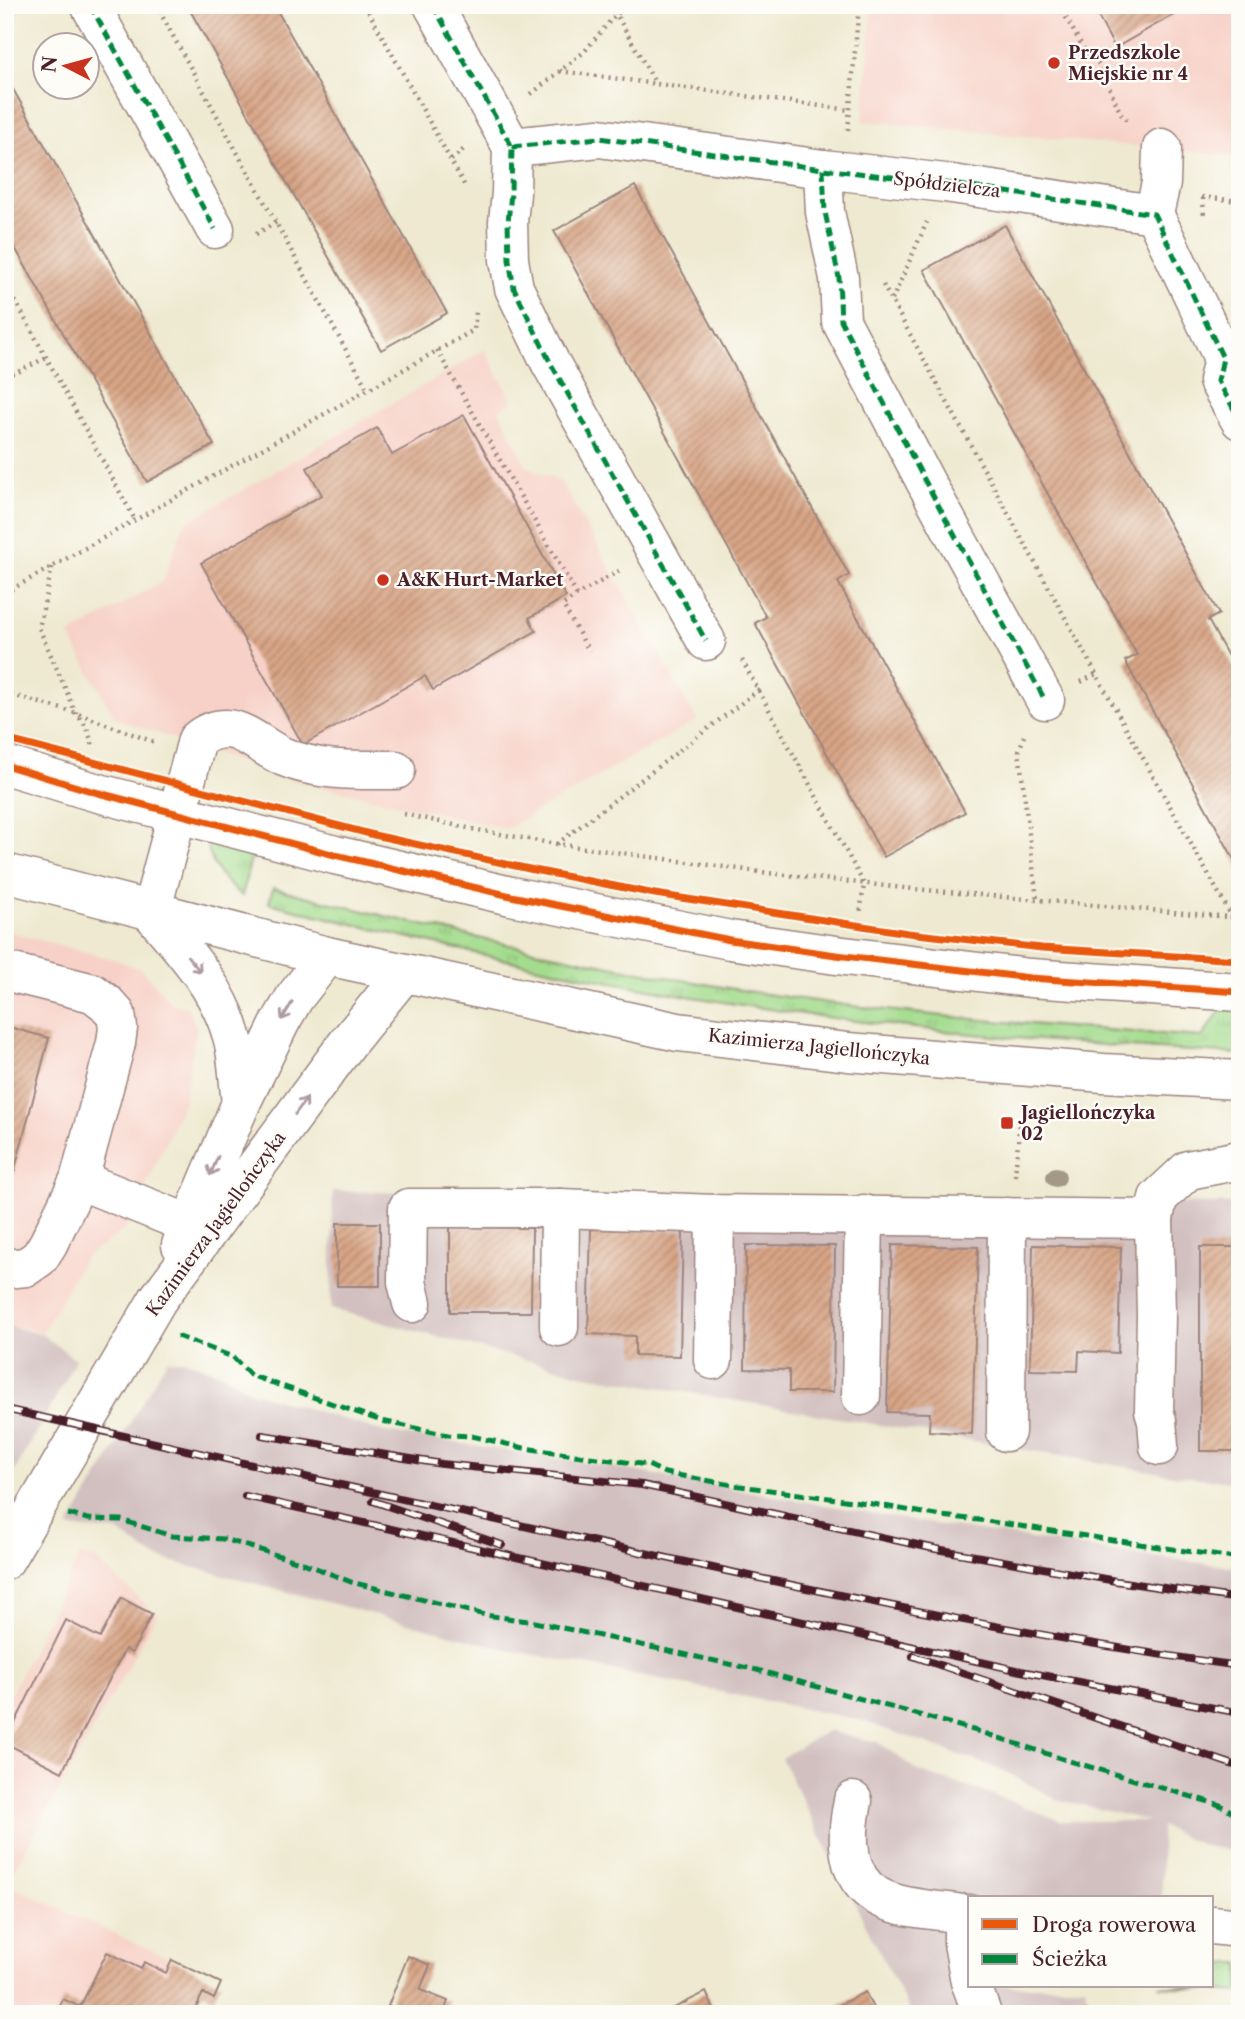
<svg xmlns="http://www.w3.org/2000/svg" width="1245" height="2019" font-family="'Libre Caslon Text',serif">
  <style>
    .built { fill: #f7d1c8 }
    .industrial { fill: #d2bfc0 }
    .grass { fill: url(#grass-tufts); stroke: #777e5c; stroke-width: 2 }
    .building { fill: url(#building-hatch) }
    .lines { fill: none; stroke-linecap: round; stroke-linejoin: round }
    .minor-casing { stroke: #9c847e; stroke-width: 41 }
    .major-casing { stroke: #9c847e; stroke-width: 41 }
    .path { stroke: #9c847e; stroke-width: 4.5; stroke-dasharray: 2 5; stroke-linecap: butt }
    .minor { stroke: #fff; stroke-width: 38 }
    .major { stroke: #fff; stroke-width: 38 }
    .rail-casing { stroke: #4a1f2b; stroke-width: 8 }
    .rail { stroke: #fdfcf7; stroke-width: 5; stroke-dasharray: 16; stroke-linecap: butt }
    .quiet { stroke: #00873e; stroke-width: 5; stroke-dasharray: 10 5; stroke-linecap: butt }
    .cycleway-casing { stroke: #fdfcf7; stroke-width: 11 }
    .cycleway { stroke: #e8590c; stroke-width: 7 }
    .tree { fill: #a39986 }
    .oneway { stroke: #ae9aa0 }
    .poi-dot { fill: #c8321e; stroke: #fdfcf7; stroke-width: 2.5 }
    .labels { text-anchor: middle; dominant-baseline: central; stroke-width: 5; stroke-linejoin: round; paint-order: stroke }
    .poi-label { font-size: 18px; font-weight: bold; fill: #4a1f2b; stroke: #fdfcf7; text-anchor: start }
    .street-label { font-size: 18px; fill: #4a1f2b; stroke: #fdfcf7 }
  </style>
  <defs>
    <pattern id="grass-tufts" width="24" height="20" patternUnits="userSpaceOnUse" patternTransform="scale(1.75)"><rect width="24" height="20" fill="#a4dc8e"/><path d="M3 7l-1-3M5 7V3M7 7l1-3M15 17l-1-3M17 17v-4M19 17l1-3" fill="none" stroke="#8fbc7b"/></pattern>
    <pattern id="building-hatch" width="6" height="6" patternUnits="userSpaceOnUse" patternTransform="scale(1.75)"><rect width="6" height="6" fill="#d8a586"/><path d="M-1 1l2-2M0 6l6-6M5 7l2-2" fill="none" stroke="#b1866e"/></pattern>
  </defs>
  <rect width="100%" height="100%" fill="#fdfcf7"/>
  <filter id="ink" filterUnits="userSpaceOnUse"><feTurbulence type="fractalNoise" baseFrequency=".0143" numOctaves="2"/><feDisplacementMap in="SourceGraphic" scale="14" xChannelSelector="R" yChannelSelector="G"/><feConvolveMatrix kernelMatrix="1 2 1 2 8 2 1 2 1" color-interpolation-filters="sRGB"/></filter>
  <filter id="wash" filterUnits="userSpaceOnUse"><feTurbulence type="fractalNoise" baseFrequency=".00686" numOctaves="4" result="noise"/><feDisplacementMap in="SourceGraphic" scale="28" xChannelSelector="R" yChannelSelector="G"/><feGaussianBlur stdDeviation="1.57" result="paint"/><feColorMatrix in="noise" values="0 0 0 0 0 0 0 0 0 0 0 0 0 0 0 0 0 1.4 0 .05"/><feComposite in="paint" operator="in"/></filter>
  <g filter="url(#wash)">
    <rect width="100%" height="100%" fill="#eee9d0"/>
    <!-- built -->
    <g class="built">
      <path d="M 872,5 L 1240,5 L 1240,156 L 863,121 Z"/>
      <path d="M 485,350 L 513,402 L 499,410 L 527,467 L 561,482 L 697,720 L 506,829 L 285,778 L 115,718 L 69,635 L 163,581 L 184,524 Z"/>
      <path d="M 5,931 L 113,959 L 141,969 L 171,1003 L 187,1007 L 197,1028 L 183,1104 L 126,1229 L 84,1258 L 42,1333 L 5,1324 Z"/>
      <path d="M 80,1555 L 94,1558 L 157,1615 L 6,1884 L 172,1960 L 146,2014 L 5,2014 L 5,1705 Z"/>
    </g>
    <!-- industrial -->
    <g class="industrial">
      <path d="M 333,1191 L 713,1201 L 1240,1204 L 1240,1483 L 1173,1475 L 580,1374 L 331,1309 Z"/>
      <path d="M 5,1325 L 43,1335 L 75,1359 L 65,1381 L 5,1488 Z"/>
      <path d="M 167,1360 L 186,1360 L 228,1377 L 249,1391 L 385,1432 L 588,1463 L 915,1521 L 1117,1552 L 1240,1568 L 1240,1853 L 1201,1845 L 1161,1826 L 1162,1898 L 970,1898 L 970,1986 L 1085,1986 L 1093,2014 L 911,2014 L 781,1758 L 827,1731 L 877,1742 L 920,1772 L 991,1794 L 1061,1821 L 1150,1821 L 1056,1799 L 1004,1771 L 860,1720 L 510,1650 L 155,1557 L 117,1531 L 68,1528 Z"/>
    </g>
    <!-- grass -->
    <g class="grass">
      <path d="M 207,843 L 212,843 L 252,853 L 242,896 C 223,881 211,867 207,843 Z"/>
      <path d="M 273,888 C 424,927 575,962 728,988 C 885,1014 1044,1026 1202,1037 L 1222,1008 L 1240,1008 L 1240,1054 C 1078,1045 916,1032 755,1007 C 591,982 430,944 269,903 Z"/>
      <path d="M 1240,1963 L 1240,1992 L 1159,1986 L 1212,1986 L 1212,1964 Z"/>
    </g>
    <g id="blocks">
      <!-- building -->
      <g class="building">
        <path d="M 187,5 L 274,5 L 447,313 L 381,350 Z"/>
        <path d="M 1092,5 L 1190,5 L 1115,48 Z"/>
        <path d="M 5,75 L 214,445 L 147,482 L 5,230 Z"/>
        <path d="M 635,186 L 849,575 L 838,582 L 965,812 L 884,857 L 755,623 L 766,617 L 554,231 Z"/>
        <path d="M 1005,225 L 1219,614 L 1208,620 L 1240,678 L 1240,870 L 1125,661 L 1137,655 L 924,270 Z"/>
        <path d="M 464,415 L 566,597 L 529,618 L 536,631 L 433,690 L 425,676 L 303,745 L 201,563 L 322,495 L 307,468 L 377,428 L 392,455 Z"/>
        <path d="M 5,1026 L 49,1038 L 6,1203 L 5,1203 Z"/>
        <rect x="337" y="1223" width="43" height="63"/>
        <path d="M 450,1227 L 532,1228 L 531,1312 L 450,1312 Z"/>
        <path d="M 591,1229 L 683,1231 L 680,1356 L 635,1355 L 635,1336 L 588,1334 Z"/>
        <path d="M 746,1245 L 835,1246 L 833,1392 L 789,1392 L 789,1370 L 745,1369 Z"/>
        <path d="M 892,1245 L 978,1247 L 972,1434 L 929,1431 L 930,1413 L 887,1412 Z"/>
        <path d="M 1033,1245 L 1121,1247 L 1118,1353 L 1079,1351 L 1078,1371 L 1030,1370 Z"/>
        <rect x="1200" y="1247" width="40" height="204"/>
        <path d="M 121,1598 L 152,1614 L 132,1653 L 125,1649 L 62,1772 L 5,1743 L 66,1620 L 100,1638 Z"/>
        <path d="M 107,1952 L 141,1969 L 144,1962 L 166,1973 L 172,1960 L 221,1983 L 214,1999 L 203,1993 L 193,2014 L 145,2014 L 128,2006 L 124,2014 L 56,2014 L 63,1999 L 80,2007 Z"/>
        <path d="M 408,1956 L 430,1965 L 420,1990 L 448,2001 L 445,2009 L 457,2014 L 407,2014 L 388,2006 Z"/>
        <path d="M 706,1992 L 716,2014 L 662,2014 Z"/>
        <path d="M 865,1992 L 876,2014 L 821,2014 Z"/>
      </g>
    </g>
  </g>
  <g filter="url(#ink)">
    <use href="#blocks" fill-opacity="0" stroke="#9c847e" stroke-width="2"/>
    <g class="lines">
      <!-- minor casing -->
      <g class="minor-casing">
        <g id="minor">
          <path d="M 90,5 L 215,229"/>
          <path d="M 433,5 L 512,147 L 511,193 L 508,222 L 509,260 L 514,288 L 550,362 L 706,641"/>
          <path d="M 512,147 L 599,138 L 823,169 L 945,183 L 1154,214 L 1223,358 L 1218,381 L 1240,420"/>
          <path d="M 823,169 L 825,212 L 839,278 L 841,321 L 925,481 L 1045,700"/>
          <path d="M 1154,214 L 1161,183 L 1162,148"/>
          <path d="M 5,765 L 91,791 L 335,855 L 511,896 L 730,940 L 836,955 L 1030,978 L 1240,992"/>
          <path d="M 5,971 L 93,993 L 106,1003 L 116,1014 L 118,1028 L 116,1043 L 79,1180 L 48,1244 L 39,1258 L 26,1267 L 5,1269"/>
          <path d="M 241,1103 C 238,1081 238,1053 231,1033 C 217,985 182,949 151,912 L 197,740 C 205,733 215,729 226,729 C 244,729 267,750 284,757 C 320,772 358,770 396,770"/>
          <path d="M 79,1180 L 189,1224"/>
          <path d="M 1154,1219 L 1156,1315 L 1154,1411 L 1157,1421 L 1159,1446"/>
          <path d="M 181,1245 L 241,1103 L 281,1021 L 295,997 L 327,956"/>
          <path d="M 412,1303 L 407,1282 L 408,1208 L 560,1208 L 715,1214 L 1154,1219 L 1158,1198 L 1188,1170 L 1240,1160"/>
          <path d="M 559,1327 L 560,1208"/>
          <path d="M 713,1360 L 715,1214"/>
          <path d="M 861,1396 L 864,1214"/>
          <path d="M 1006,1432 L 1007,1217"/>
          <path d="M 5,1560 L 158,1299 L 349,1041 L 404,973"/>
          <path d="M 853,1801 C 846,1834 844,1876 877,1896 C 899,1909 938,1910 963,1914"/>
          <path d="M 970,1914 L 963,1914 L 963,1943 L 970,1982"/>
          <path d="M 1212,1925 L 1240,1928"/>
          <path d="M 972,1986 L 982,2014"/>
        </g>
      </g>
      <!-- major casing -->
      <g class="major-casing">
        <path id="major" d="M 5,873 L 327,956 L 678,1032 L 848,1052 L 1103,1073 L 1240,1080"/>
      </g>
      <!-- path -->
      <g class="path">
        <path d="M 156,5 L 368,390"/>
        <path d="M 365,5 L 466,188"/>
        <path d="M 611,5 L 656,84"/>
        <path d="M 1059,5 L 1085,51 L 1098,63 L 1121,114 L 1129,122"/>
        <path d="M 560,71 L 850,110"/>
        <path d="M 531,94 L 584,52 L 616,14 L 632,5"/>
        <path d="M 848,130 L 859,5"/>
        <path d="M 451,160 L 464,149"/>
        <path d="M 1202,197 L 1240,201"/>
        <path d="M 1203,198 L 1204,217"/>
        <path d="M 256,234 L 277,222"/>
        <path d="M 5,282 L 135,520"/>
        <path d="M 883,285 L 1096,674 L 1232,917"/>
        <path d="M 892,300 L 927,222"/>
        <path d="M 437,350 L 577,595 L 619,571"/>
        <path d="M 5,373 L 16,373 L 47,357"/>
        <path d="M 52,567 L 39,628 L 76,713 L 87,728 L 93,746"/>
        <path d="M 5,593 L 474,330 L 476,311"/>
        <path d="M 577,595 L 563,605 L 589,651"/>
        <path d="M 742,660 L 864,884 L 860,914"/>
        <path d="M 1081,682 L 1096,674"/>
        <path d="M 5,693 L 76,713 L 154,742"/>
        <path d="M 1024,736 L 1019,751 L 1037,900"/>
        <path d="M 404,814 L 472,829 L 556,844 L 768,873 L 914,889 L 1240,918"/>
        <path d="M 557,844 L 760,689"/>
        <path d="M 1015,1176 L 1020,1118"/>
      </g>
      <!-- minor -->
      <use href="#minor" class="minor"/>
      <!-- major -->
      <use href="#major" class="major"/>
      <!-- rail casing -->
      <g class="rail-casing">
        <g id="rail">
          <path d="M 5,1409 C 232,1460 458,1512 685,1562 C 869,1602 1053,1641 1240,1666"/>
          <path d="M 262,1435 L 442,1464 L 642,1485 L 936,1549 L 1116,1581 L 1240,1599"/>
          <path d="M 245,1496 L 1021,1671 L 1240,1713"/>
          <path d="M 373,1501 L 502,1545"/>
          <path d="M 913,1656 L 1240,1767"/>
        </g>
      </g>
      <!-- rail -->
      <use href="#rail" class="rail"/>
      <!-- quiet -->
      <g class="quiet">
        <path d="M 90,5 L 215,229"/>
        <path d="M 433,5 L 512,147 L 511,193 L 508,222 L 509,260 L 514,288 L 550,362 L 706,641"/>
        <path d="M 512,147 L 599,138 L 823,169 L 945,183 L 1154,214 L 1223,358 L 1218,381 L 1240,420"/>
        <path d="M 823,169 L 825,212 L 839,278 L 841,321 L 925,481 L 1045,700"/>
        <path d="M 177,1336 L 233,1357 L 250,1375 L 382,1421 L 448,1435 L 471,1436 L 524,1448 L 648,1465 L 665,1473 L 733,1485 L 867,1503 L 941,1516 L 979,1520 L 1240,1559"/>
        <path d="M 68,1514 L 88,1519 L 121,1520 L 172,1536 L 224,1539 L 306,1564 L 351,1582 L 485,1615 L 535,1622 L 757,1670 L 984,1733 L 1063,1759 L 1220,1805 L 1233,1812 L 1240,1821"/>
      </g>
      <!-- cycleway casing -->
      <g class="cycleway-casing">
        <g id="cycleway">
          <path d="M 5,739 L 374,835 L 534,870 L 655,894 L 908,933 L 1042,948 L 1240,960"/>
          <path d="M 5,765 L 91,791 L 335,855 L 511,896 L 730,940 L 836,955 L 1030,978 L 1240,992"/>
        </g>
      </g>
      <!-- cycleway -->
      <use href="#cycleway" class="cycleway"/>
    </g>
    <!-- trees -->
    <circle class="tree" cx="1056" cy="1177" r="10"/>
    <!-- one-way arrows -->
    <defs><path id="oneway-shaft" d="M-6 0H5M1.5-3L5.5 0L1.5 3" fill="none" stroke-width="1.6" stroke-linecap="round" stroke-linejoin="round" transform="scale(1.75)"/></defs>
    <g class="oneway">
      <use href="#oneway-shaft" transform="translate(194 964) rotate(50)"/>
      <use href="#oneway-shaft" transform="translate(287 1011) rotate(121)"/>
      <use href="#oneway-shaft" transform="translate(301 1106) rotate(-54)"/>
      <use href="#oneway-shaft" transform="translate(214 1166) rotate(113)"/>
    </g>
  </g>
  <!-- markers -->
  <g class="poi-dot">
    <circle cx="1054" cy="63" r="7"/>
    <circle cx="383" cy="580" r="7"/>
    <rect x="1000" y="1116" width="14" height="14" rx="3.5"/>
  </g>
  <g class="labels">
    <!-- poi labels -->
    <g class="poi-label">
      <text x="1068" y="53">Przedszkole<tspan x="1068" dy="21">Miejskie nr 4</tspan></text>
      <text x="397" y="580">A&amp;K Hurt-Market</text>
      <text x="1021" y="1113">Jagiellończyka<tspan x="1021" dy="21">02</tspan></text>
    </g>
    <!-- street labels -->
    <g class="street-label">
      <text transform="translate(947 185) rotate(7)">Spółdzielcza</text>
      <text transform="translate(819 1047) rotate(6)">Kazimierza Jagiellończyka</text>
      <text transform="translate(216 1224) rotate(-54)">Kazimierza Jagiellończyka</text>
    </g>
  </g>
  <!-- margin -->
  <rect width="1245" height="2019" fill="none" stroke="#fdfcf7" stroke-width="28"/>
  <!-- legend -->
  <rect x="968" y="1896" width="245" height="91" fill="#fdfcf7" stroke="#b5a4a5" stroke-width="2"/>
  <rect x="982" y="1919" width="35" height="10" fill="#e8590c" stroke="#b5a4a5" stroke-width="2"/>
  <text x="1032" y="1932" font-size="21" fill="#4a1f2b">Droga rowerowa</text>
  <rect x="982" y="1954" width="35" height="10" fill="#00873e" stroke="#b5a4a5" stroke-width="2"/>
  <text x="1032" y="1966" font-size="21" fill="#4a1f2b">Ścieżka</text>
  <!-- north arrow -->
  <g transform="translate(66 66) rotate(276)"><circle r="33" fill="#fdfcf7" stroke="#b5a4a5" stroke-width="2"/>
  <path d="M0-5L12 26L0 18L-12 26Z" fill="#c8321e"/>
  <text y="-10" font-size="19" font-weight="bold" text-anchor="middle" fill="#4a1f2b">N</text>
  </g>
</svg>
